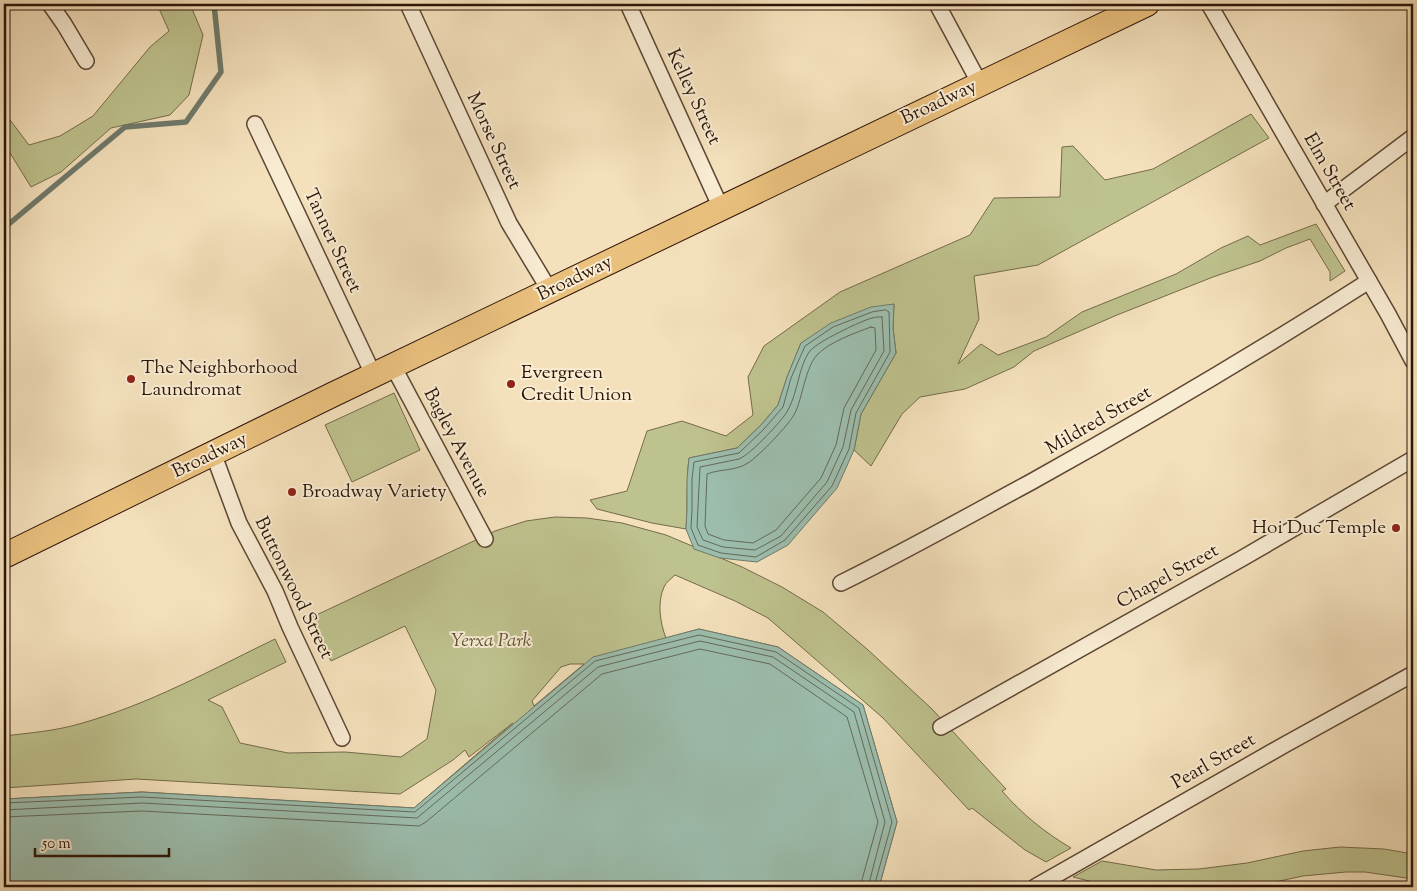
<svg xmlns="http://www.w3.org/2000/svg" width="1417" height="891" font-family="'Sorts Mill Goudy',serif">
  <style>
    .green { fill: #bec28e; stroke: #756b4a; fill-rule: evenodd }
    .water { fill: #9cbeae; stroke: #6f7a6b }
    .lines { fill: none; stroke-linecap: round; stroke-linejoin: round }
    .shore { stroke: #64695a; stroke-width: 1 }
    .stream { stroke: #6f7a6b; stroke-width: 5.5 }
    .minor-casing { stroke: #5e4734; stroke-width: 18 }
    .primary-casing { stroke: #2c1407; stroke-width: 26 }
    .minor { stroke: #f8ecd3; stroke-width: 15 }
    .primary { stroke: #eac07e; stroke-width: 24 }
    .poi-dot { fill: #8f2418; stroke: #f8ecd3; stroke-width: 2 }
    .labels { text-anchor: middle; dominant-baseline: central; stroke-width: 4; stroke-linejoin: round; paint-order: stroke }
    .street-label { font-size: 19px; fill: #2c1407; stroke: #f8ecd3 }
    .poi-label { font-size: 19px; fill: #2c1407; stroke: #f8ecd3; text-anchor: start }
    .park-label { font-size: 19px; font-style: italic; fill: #5f5136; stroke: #f8ecd3 }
  </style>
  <rect width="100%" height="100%" fill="#f4e1bc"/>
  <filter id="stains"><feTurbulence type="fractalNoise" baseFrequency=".004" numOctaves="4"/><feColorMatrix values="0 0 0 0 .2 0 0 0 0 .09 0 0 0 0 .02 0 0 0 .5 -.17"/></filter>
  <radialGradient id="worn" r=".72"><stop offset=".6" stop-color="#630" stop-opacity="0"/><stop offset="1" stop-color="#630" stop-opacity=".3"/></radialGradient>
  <!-- green -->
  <g class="green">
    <path d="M 157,4 L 190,4 L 203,35 L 189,95 L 170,115 L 111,128 L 61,172 L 31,187 L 10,153 L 4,151 L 4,112 L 29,145 L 60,136 L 93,116 L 150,47 L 169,31 Z"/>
    <path d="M 1251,114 L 1269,138 L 1038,265 L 974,276 L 979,319 L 958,364 L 981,344 L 998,355 L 1046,337 L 1082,312 L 1176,274 L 1221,248 L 1248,236 L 1260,245 L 1316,224 L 1345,271 L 1330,281 L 1330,272 L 1310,239 L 1286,248 L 1260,261 L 1213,277 L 1117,315 L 1034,351 L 1014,367 L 965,389 L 920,397 L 902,414 L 871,466 L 854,450 L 861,414 L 896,353 L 893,328 L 894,304 L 801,343 L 787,377 L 778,405 L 761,425 L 737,448 L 689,458 C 686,482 688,505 686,529 L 652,523 L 597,509 L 590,500 L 627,491 L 647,431 L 682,421 L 726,436 L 753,415 L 748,377 L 764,346 L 840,292 L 970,235 L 994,198 L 1060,197 L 1062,147 L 1073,146 L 1105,180 L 1153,169 Z"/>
    <path d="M 394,393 L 420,450 L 352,482 L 325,425 Z"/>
    <path d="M 555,517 L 587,518 L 622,523 L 666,535 L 742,567 L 782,587 L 823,612 L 867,649 L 932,709 L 1006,789 L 1002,791 C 1022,814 1044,832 1071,848 L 1046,862 L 1025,850 L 972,808 L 969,810 L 883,718 L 768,618 L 735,601 L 675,575 C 671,579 666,582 664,587 C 657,602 660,623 666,638 L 699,629 L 778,647 L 863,705 L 897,822 L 879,887 L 4,887 L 4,799 L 142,792 L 414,808 L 513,723 L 469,757 L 465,750 L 453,760 L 400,794 L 136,779 L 4,788 L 4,736 C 29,733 55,731 79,724 C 148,705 211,670 275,639 L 286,662 L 208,700 L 222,707 L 240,743 L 288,753 L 345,752 L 401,757 L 427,739 L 436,690 L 405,626 L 331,661 L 310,618 L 495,531 L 526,521 ZM 570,664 L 584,664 L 534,706 L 532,701 L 561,667 Z"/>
    <path d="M 1340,847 L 1384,849 L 1413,854 L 1413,879 L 1365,872 L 1346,872 L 1303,876 L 1252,887 L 1113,887 L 1073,877 L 1102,861 L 1156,870 L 1199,869 L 1247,863 L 1303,851 Z"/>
  </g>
  <!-- water -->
  <g class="water">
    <path d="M 894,304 L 893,328 L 896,353 L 861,414 L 854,450 L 837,488 L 788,545 L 757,562 L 720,558 L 694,549 L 686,529 L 687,509 L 687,479 L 689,458 L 737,448 L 761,425 L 778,405 L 787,377 L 801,343 L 831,323 L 871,307 Z"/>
    <path d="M 699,629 L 778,647 L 863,705 L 897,822 L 879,887 L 4,887 L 4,799 L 142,792 L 414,808 L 593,657 Z"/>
  </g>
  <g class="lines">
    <!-- shore -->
    <g class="shore">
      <path d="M 886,310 L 889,312 L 890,352 L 856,413 L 849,449 L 832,486 L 785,540 L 756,557 L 721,553 L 698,545 L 691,528 L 692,509 L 692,479 L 694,462 L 739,453 L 764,429 L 783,407 L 791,378 L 805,346 L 833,327 L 872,312 Z"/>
      <path d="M 882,317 L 884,351 L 851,410 L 843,447 L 827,482 L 781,536 L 755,550 L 723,547 L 703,540 L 697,527 L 700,467 L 739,459 C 750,455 783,420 788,410 C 798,392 798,369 809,352 C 816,343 842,331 852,326 C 862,322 872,316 882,317 Z"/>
      <path d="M 871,327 L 875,328 L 876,350 L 844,408 L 836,445 L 821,478 L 776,530 L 753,543 L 724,540 L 708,534 L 705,526 L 707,474 C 719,469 736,471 748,463 C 759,456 789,425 795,413 C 802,399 806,366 817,355 C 829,342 855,333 871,327 Z"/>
      <path d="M 4,803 L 142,797 L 415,812 L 595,661 L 699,635 L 776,652 L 859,708 L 892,822 L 874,887"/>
      <path d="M 4,810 L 142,803 L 417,818 L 598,667 L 700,641 L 773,657 L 854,712 L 885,822 L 868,887"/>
      <path d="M 4,817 L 142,811 L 419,826 L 426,822 L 602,674 L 700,649 L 770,664 L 847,717 L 878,822 L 860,887"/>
    </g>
    <!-- stream -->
    <path class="stream" d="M 4,228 L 125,127 L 186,122 L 221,72 L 214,4"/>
    <!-- minor casing -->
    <g class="minor-casing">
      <g id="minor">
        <path d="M 50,4 L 64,24 L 86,61"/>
        <path d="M 408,4 L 509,223 L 550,291"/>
        <path d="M 628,4 L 721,208"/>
        <path d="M 937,4 L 980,84"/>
        <path d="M 1209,4 L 1388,314 L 1413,361"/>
        <path d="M 255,124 L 374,376"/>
        <path d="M 1324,204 L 1413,137"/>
        <path d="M 393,366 L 485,539"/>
        <path d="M 213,453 L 239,523 L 275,591 L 290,627 L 342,738"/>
        <path d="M 841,583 C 906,551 968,516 1031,482 C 1146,418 1258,352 1369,281"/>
        <path d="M 941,727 L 1241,559 L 1413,459"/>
        <path d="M 1035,887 L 1286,744 L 1413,674"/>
      </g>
    </g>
    <!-- primary casing -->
    <g class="primary-casing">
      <path id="primary" d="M 4,556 L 332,395 L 1147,4"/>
    </g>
    <!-- minor -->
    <use href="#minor" class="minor"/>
    <!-- primary -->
    <use href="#primary" class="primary"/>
  </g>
  <!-- markers -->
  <g class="poi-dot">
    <circle cx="131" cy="379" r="5"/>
    <circle cx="511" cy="384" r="5"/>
    <circle cx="292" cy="492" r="5"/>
    <circle cx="1396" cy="528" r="5"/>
  </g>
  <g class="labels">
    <!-- street labels -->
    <g class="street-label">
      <text transform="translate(693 97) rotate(65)">Kelley Street</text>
      <text transform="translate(939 103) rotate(-25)">Broadway</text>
      <text transform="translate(493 141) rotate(65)">Morse Street</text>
      <text transform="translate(1329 172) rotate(60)">Elm Street</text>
      <text transform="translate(332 241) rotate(65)">Tanner Street</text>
      <text transform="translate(575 279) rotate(-26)">Broadway</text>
      <text transform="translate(1099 421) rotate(-30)">Mildred Street</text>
      <text transform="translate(456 443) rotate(62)">Bagley Avenue</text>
      <text transform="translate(210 456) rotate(-26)">Broadway</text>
      <text transform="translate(1168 577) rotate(-29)">Chapel Street</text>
      <text transform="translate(293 588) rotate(64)">Buttonwood Street</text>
      <text transform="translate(1214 762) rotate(-30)">Pearl Street</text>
    </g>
    <!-- poi labels -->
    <g class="poi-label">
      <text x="141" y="368">The Neighborhood<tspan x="141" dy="22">Laundromat</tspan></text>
      <text x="521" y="373">Evergreen<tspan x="521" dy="22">Credit Union</tspan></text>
      <text x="302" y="492">Broadway Variety</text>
      <text x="1386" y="528" text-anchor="end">Hoi Duc Temple</text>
    </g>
    <!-- park labels -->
    <g class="park-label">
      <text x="491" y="641">Yerxa Park</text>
    </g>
  </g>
  <!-- margin -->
  <rect width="1417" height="891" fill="none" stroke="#f4e1bc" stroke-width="20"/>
  <rect x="5" y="5" width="1407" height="881" fill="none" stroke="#2c1407" stroke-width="2.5"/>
  <rect x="10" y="10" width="1397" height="871" fill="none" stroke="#2c1407"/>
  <!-- scale -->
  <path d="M35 848v8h134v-8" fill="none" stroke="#2c1407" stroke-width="2.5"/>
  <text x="42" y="848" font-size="15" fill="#2c1407" stroke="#f8ecd3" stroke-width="4" paint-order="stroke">50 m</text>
  <rect width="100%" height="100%" filter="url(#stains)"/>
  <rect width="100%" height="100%" fill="url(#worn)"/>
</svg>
